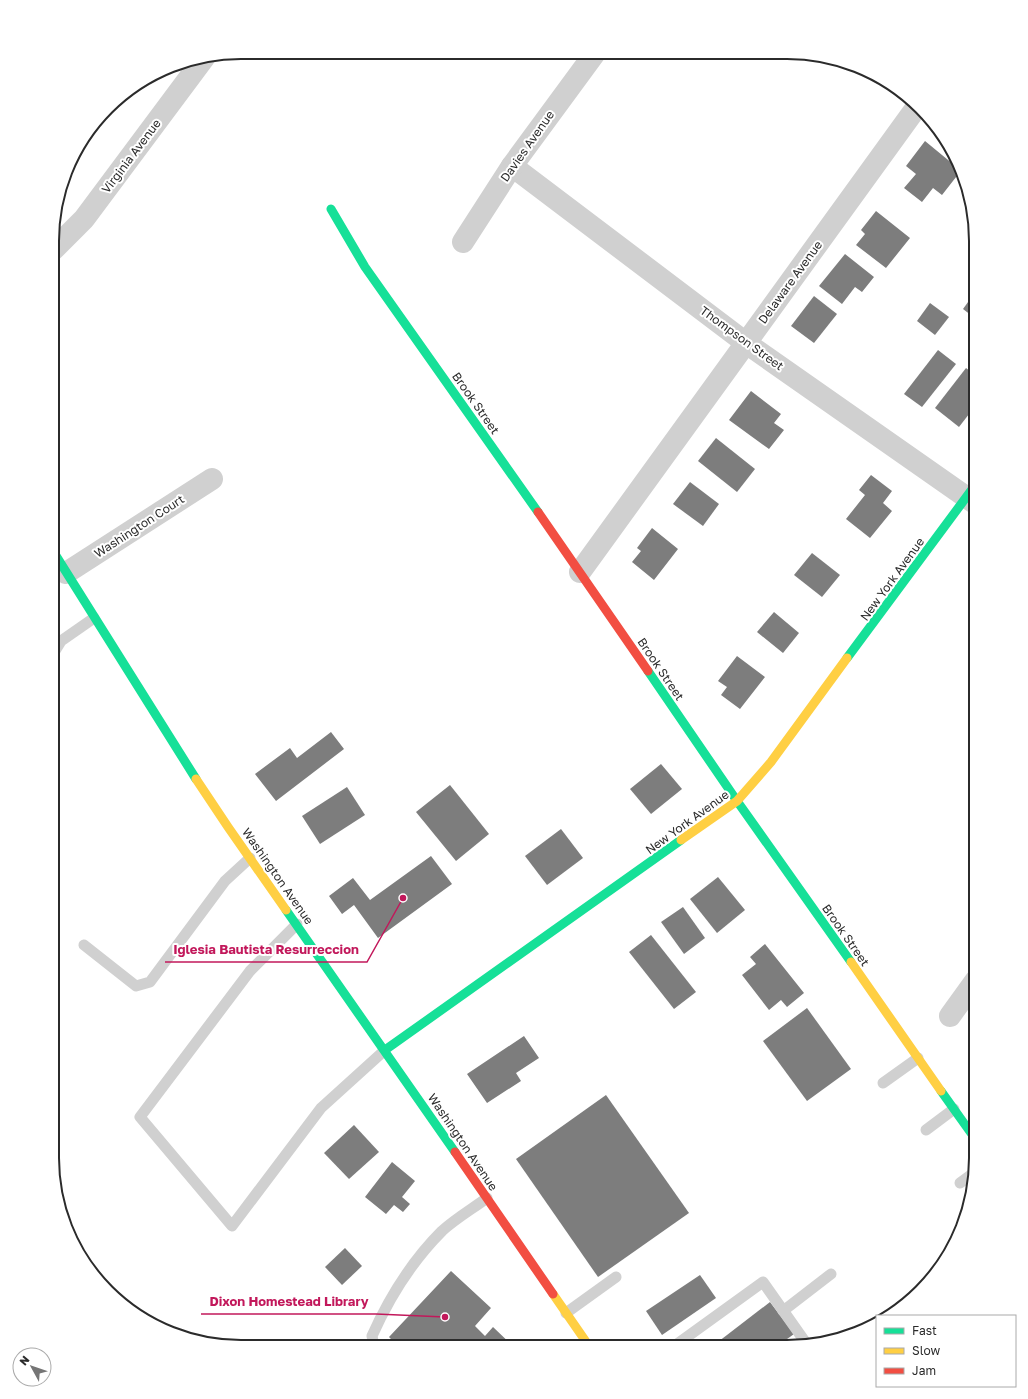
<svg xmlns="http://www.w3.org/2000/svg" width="1028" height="1399" font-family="'Golos Text',sans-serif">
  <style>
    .building { fill: #7d7d7d }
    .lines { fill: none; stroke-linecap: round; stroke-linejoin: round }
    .lane { stroke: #d0d0d0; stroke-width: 11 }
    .street { stroke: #d0d0d0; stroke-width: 22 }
    .fast { stroke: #16e098; stroke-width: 9 }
    .slow { stroke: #ffcf43; stroke-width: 9 }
    .jam { stroke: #f24e42; stroke-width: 9 }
    .labels { text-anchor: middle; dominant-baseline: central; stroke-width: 4; stroke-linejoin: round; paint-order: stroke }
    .street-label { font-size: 12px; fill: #2b2b2b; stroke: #fff }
    .rim { fill: none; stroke: #2b2b2b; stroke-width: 2 }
    .leader { fill: none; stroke: #c2185b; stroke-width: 1.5 }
    .callout-dot { fill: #c2185b; stroke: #fff; stroke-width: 1.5 }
    .callout-label { font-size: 13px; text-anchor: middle; font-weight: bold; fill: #c2185b; stroke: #fff; stroke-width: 4; stroke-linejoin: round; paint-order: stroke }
  </style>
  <rect width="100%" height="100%" fill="#fff"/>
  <!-- building -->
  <g class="building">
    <path d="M 925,141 L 959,169 L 960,172 L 942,195 L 933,188 L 922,202 L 904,188 L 916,174 L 906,166 Z"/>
    <path d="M 876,211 L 910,238 L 886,268 L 856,245 L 865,234 L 861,230 Z"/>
    <path d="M 845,254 L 874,277 L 862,292 L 855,287 L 842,304 L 819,286 Z"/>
    <path d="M 976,291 L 976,319 L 963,309 Z"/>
    <path d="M 814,296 L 837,314 L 814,343 L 791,326 Z"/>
    <path d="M 930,303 L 949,317 L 935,335 L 917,321 Z"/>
    <path d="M 938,350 L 956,364 L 922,407 L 904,394 Z"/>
    <path d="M 966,368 L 976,376 L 976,405 L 959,427 L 935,408 Z"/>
    <path d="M 751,391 L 781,414 L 774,423 L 784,430 L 769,449 L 729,420 Z"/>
    <path d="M 716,438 L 755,469 L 737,492 L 698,461 Z"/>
    <path d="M 871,475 L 892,491 L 883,503 L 892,511 L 870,538 L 846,519 L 865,495 L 859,490 Z"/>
    <path d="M 690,482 L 719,504 L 703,526 L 673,504 Z"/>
    <path d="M 652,528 L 678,549 L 654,580 L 632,562 L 641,551 L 637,548 Z"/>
    <path d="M 812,553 L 840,575 L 822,597 L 794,575 Z"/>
    <path d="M 774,612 L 799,633 L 783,653 L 757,632 Z"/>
    <path d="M 737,656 L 765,677 L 740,709 L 721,695 L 727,687 L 718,681 Z"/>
    <path d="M 331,732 L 344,749 L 276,801 L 255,774 L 290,748 L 297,758 Z"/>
    <path d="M 661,764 L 682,789 L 651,814 L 630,789 Z"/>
    <path d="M 450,785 L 489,834 L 456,861 L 416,812 Z"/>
    <path d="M 347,787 L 365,815 L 320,844 L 302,816 Z"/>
    <path d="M 561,829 L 583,858 L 547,885 L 525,856 Z"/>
    <path d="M 431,856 L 452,884 L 378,938 L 354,905 L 342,914 L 329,896 L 353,878 L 370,900 Z"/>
    <path d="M 718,877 L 745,910 L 717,933 L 690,899 Z"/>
    <path d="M 683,907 L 705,938 L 684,954 L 661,922 Z"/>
    <path d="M 651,935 L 696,992 L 674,1009 L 629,952 Z"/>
    <path d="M 765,944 L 804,993 L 787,1007 L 781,1000 L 769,1010 L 742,975 L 756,964 L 750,957 Z"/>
    <path d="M 807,1008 L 851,1069 L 807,1101 L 763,1041 Z"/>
    <path d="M 524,1036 L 539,1058 L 516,1073 L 521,1081 L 487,1103 L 467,1074 Z"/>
    <path d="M 606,1095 L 689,1213 L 598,1277 L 516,1159 Z"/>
    <path d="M 354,1125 L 379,1152 L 349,1179 L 324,1153 Z"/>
    <path d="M 392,1162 L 415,1181 L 402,1197 L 410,1204 L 403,1212 L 394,1205 L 386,1214 L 365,1197 Z"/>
    <path d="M 345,1248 L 362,1266 L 342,1285 L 325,1267 Z"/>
    <path d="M 451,1271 L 491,1308 L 475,1326 L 485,1336 L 493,1327 L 513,1346 L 398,1346 L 389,1337 Z"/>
    <path d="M 700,1275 L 716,1298 L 662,1335 L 646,1311 Z"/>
    <path d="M 770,1302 L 794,1334 L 776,1347 L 715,1347 L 714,1345 Z"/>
  </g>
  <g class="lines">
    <!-- lane -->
    <g class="lane">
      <path d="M 53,654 L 61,641 L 94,618"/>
      <path d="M 297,924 L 250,971 L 140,1117 L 232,1226 L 321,1108 L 385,1050"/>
      <path d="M 84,945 L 136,986 L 150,982 L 225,881 L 250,858"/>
      <path d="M 883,1083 L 918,1058"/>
      <path d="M 926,1130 L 954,1109"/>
      <path d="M 960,1183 L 975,1172"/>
      <path d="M 783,1311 L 831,1274"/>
      <path d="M 566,1313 L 616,1277"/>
      <path d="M 374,1346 L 372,1336 C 389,1298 412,1261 442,1231 C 455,1219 472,1209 487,1198"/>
      <path d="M 673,1347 L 763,1282 L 806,1343"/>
    </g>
    <!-- street -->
    <g class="street">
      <path d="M 512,166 L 746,343 L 976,504"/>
      <path d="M 463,242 L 512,166 L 595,53"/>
      <path d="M 54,249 L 84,219 L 204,58"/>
      <path d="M 580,572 L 916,108"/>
      <path d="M 66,573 L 212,479"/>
      <path d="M 950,1016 L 976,980"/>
    </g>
    <!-- fast -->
    <g class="fast">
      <path d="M 331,209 L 365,267 L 538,512"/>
      <path d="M 53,551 L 196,779"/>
      <path d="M 847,658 L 976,484"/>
      <path d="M 648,671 L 737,801 L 851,962"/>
      <path d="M 286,910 L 455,1152"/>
      <path d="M 385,1050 L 681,840"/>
      <path d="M 941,1091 L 976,1140"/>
    </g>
    <!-- slow -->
    <g class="slow">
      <path d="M 196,779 L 228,827 L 286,910"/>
      <path d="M 681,840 L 737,801 L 771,762 L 847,658"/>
      <path d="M 851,962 L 941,1091"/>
      <path d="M 553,1294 L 589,1346"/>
    </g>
    <!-- jam -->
    <g class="jam">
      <path d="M 538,512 L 648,671"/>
      <path d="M 455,1152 L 553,1294"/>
    </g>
  </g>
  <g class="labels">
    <!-- street labels -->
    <g class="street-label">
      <text transform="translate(527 146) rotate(-55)">Davies Avenue</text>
      <text transform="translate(131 156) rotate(-53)">Virginia Avenue</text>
      <text transform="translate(790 282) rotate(-54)">Delaware Avenue</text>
      <text transform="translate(742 338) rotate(36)">Thompson Street</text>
      <text transform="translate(476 403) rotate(55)">Brook Street</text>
      <text transform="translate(139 526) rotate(-33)">Washington Court</text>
      <text transform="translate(892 579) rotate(-54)">New York Avenue</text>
      <text transform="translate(661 669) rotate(56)">Brook Street</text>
      <text transform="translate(687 822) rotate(-36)">New York Avenue</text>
      <text transform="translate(278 876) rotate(55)">Washington Avenue</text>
      <text transform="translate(846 935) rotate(55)">Brook Street</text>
      <text transform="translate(463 1142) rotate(56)">Washington Avenue</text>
    </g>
  </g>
  <!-- crop -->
  <path d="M0 0H1028V1399H0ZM241 59H787A182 182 0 0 1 969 241V1158A182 182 0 0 1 787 1340H241A182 182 0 0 1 59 1158V241A182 182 0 0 1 241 59Z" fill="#fff" fill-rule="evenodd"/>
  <path class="rim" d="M241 59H787A182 182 0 0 1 969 241V1158A182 182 0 0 1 787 1340H241A182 182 0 0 1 59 1158V241A182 182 0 0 1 241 59Z"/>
  <!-- callouts -->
  <path class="leader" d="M403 898L367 962H165M445 1317L376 1314H201"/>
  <g class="callout-dot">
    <circle cx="403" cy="898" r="4"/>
    <circle cx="445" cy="1317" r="4"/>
  </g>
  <g class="callout-label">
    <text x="266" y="954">Iglesia Bautista Resurreccion</text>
    <text x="289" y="1306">Dixon Homestead Library</text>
  </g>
  <!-- legend -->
  <rect x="876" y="1315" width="140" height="72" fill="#ffffff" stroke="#aaaaaa"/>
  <rect x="884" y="1328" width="20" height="6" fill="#16e098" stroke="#aaaaaa"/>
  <text x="912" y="1335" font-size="12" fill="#2b2b2b">Fast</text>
  <rect x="884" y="1348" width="20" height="6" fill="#ffcf43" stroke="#aaaaaa"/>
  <text x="912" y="1355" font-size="12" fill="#2b2b2b">Slow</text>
  <rect x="884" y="1368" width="20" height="6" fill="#f24e42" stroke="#aaaaaa"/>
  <text x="912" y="1375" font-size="12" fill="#2b2b2b">Jam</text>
  <!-- north arrow -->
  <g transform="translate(32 1367) rotate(310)"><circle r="19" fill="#ffffff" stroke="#aaaaaa"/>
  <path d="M0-3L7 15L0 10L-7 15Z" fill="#757575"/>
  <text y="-6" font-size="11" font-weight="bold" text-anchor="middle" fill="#2b2b2b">N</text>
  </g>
</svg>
